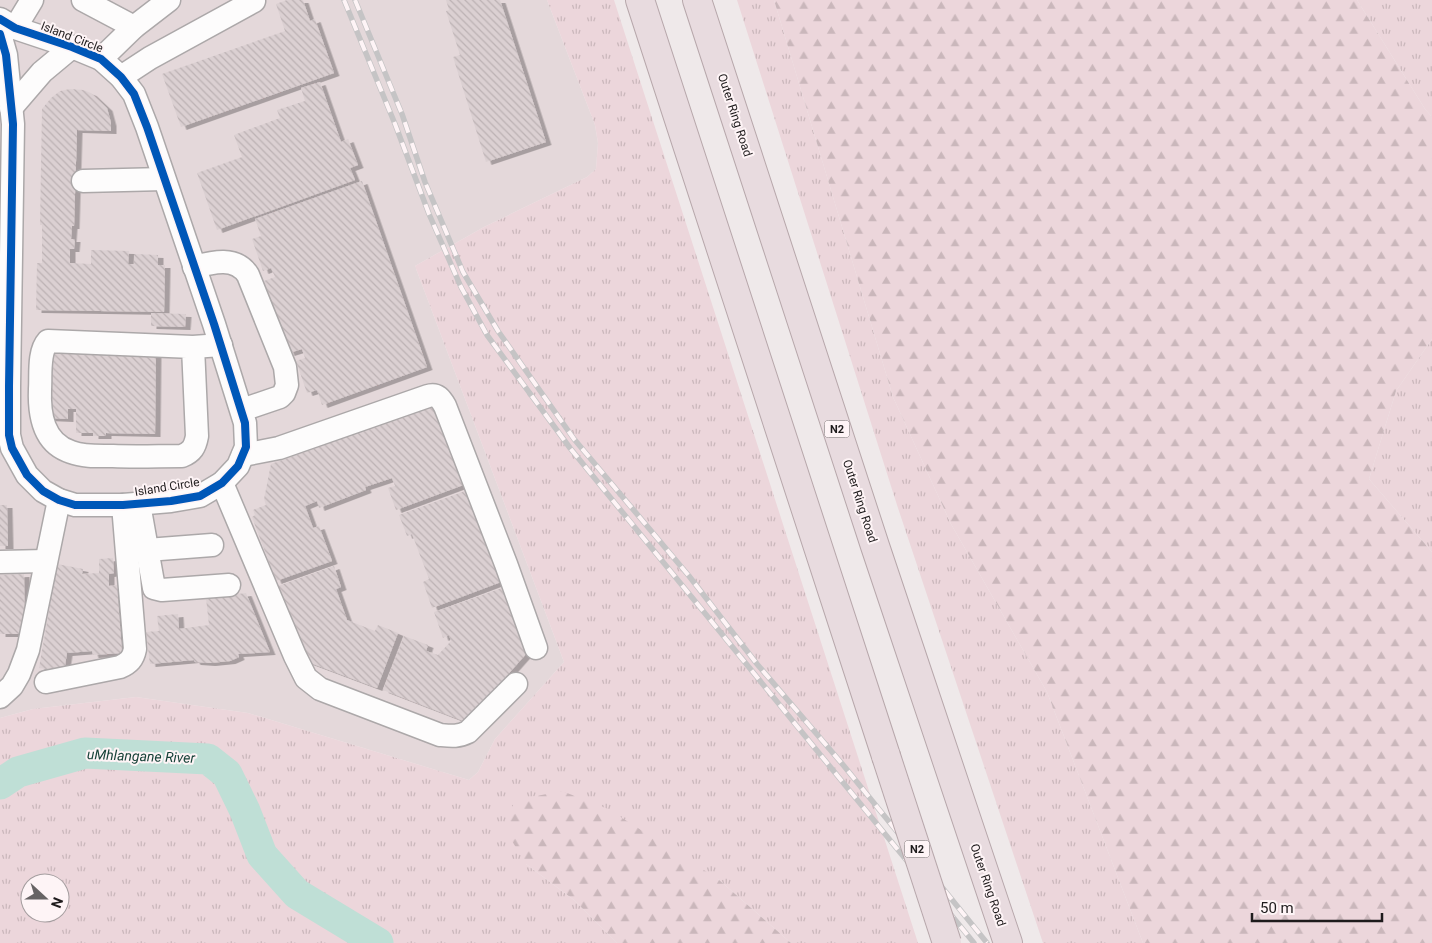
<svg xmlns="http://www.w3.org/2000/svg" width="1432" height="943" font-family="Roboto,sans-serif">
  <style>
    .built { fill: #e4d8da }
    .grass { fill: url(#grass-tufts); fill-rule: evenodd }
    .forest { fill: url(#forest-firs) }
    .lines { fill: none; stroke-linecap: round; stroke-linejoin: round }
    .river { stroke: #bfdfd6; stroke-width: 31 }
    .building { fill: url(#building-back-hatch); filter: url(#shadow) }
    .minor-casing { stroke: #aca8a9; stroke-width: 25 }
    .highway-casing { stroke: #b7a7ab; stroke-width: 30 }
    .minor { stroke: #fdfcfc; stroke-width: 22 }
    .highway { stroke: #e8dbdf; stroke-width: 28 }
    .rail-casing { stroke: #c5c4c5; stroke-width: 5.5 }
    .rail { stroke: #fef4f6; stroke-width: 4; stroke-dasharray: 11; stroke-linecap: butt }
    .highway-bridge-casing { stroke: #b7a7ab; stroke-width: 30; stroke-linecap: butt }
    .highway-bridge { stroke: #e8dbdf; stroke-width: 28 }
    .cycleway-casing { stroke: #fef4f6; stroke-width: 11 }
    .cycleway { stroke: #0057b8; stroke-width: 8 }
    .labels { text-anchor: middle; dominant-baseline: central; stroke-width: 4; stroke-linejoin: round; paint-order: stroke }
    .shield { fill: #fef4f6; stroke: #615c5d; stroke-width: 1 }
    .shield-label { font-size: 11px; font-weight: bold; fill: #1e1b1c }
    .street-label { font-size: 12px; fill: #1e1b1c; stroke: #fef4f6 }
    .water-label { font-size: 14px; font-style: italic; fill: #174238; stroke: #fef4f6 }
  </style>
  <defs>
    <pattern id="grass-tufts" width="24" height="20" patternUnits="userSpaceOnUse" patternTransform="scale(1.25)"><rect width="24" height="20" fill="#ecd6db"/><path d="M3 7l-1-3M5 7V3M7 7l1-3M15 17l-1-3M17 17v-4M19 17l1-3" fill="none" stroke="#cab7bb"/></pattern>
    <pattern id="forest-firs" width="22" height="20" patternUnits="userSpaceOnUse" patternTransform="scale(1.25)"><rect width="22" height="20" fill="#ecd6db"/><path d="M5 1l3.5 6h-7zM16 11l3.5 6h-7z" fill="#cab7bb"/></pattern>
    <pattern id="building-back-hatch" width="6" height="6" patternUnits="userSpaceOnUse" patternTransform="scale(1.25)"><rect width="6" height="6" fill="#dbd0d2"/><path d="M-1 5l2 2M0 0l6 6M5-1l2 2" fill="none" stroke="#bcb2b4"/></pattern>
    <filter id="shadow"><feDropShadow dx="5.5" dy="3" stdDeviation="0" flood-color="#0004"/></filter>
  </defs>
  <rect width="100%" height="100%" fill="#efe9ea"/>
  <!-- built -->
  <path class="built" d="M 0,0 L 547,0 L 595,125 L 598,143 L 596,169 L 587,177 L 484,227 L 415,266 L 564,662 L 495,739 L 478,772 L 469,780 L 248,713 L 136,697 L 33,709 L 0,718 Z"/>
  <!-- grass -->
  <g class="grass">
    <path d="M 547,0 L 614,0 L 918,943 L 791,943 L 718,879 L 526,864 L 574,900 L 617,943 L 0,943 L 0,718 L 33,709 L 136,697 L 248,713 L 469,780 L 478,772 L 495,739 L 564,662 L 415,266 L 484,227 L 587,177 L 596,169 L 598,143 L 595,125 ZM 30,883 L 60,883 L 60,913 L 30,913 Z"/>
    <path d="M 737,0 L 774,0 L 893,397 L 951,524 L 1047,692 L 1143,943 L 1043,943 L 897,505 Z"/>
    <path d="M 1357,0 L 1432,0 L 1432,117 L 1425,109 Z"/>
    <path d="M 1432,339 L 1432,552 L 1369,479 L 1396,391 Z"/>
  </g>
  <!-- forest -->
  <g class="forest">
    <path d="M 774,0 L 1357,0 L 1425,109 L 1432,117 L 1432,339 L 1396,391 L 1369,479 L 1432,552 L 1432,943 L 1143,943 L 1047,692 L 951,524 L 893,397 Z"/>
    <path d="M 562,791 L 608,809 L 718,879 L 791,943 L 617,943 L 574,900 L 526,864 L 512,841 L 508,814 L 516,800 Z"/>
  </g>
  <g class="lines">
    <!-- river -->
    <path class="river" d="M 0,784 L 18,772 L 85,753 L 208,759 L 227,774 L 245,811 L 262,855 L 297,894 L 378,943"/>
  </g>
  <!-- building -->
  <g class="building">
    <path d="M 287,0 L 303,0 L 310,21 L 315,19 L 334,73 L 181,127 L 162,74 L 285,31 L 276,4 Z"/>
    <path d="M 446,0 L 500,0 L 546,142 L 486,162 L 453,57 L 460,55 L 446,11 L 449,10 Z"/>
    <path d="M 320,82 L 341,142 L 348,139 L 358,165 L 350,168 L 355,180 L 217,230 L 197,173 L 242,157 L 234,135 L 280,118 L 277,110 L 305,101 L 301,88 Z"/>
    <path d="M 70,89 L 83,90 L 91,93 L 107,108 L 111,123 L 111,131 L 77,130 L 74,226 L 72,226 L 71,239 L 75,239 L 74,249 L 70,249 L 70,263 L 91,264 L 91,250 L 129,251 L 128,264 L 134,264 L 134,254 L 158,255 L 158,265 L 165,265 L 164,312 L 36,310 L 37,263 L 42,263 L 42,225 L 40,225 L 42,109 L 51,98 L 60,91 Z"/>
    <path d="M 362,181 L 427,367 L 322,405 L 317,390 L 307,393 L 296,361 L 305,358 L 302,349 L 289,353 L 264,281 L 275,277 L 271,268 L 263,271 L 252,239 L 261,236 L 255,219 Z"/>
    <path d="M 151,313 L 186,314 L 185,327 L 151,326 Z"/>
    <path d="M 46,347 L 156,348 L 155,434 L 106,433 L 106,436 L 93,436 L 93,433 L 76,433 L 76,409 L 68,409 L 68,419 L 45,418 Z"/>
    <path d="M 436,401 L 466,484 L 396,510 L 388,488 L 395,486 L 392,478 L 365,487 L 366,490 L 319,508 L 317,501 L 305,506 L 313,528 L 319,526 L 332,561 L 276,581 L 252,517 L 255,515 L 253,510 L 266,505 L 264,499 L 271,464 L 321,446 L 320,443 Z"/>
    <path d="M 468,490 L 501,582 L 432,608 L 423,582 L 429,579 L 412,534 L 407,536 L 399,515 Z"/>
    <path d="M 0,505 L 7,505 L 8,546 L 0,546 Z"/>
    <path d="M 113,558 L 114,573 L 109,574 L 109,586 L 117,585 L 122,653 L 93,655 L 92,651 L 67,653 L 64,672 L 39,668 L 57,564 L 83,569 L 82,574 L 99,573 L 99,559 Z"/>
    <path d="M 334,566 L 341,587 L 336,589 L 347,620 L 375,631 L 378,625 L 398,633 L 377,688 L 305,661 L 278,586 Z"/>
    <path d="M 24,574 L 25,634 L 0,634 L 0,575 Z"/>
    <path d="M 502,588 L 526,654 L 466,722 L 383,690 L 404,636 L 428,645 L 426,651 L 438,655 L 451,641 L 449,635 L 443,638 L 434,612 Z"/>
    <path d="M 246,593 L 270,652 L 238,654 L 239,657 L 230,661 L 210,663 L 195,662 L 194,660 L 150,664 L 146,632 L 159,631 L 157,616 L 178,614 L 179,629 L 209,625 L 206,598 Z"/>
  </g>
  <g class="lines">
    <!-- minor casing -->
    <g class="minor-casing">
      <g id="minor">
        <path d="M 83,0 L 134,27"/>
        <path d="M 0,19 L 15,28 L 72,47 L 101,59 L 121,77 L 134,94 L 147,127 L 214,324 L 245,423 L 246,447 L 238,466 L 222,483 L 200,496 L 171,501 L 123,505 L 75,505 L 59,500 L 43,491 L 27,475 L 12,448 L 9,435 L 9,386 L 13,124 L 6,55 L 0,34"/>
        <path d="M 15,28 L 32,0"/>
        <path d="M 101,59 L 134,27 L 169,0"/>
        <path d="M 121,77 L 150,58 L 254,1"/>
        <path d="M 11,108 L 42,72 L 72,47"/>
        <path d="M 83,181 L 164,179"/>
        <path d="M 194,267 C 213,262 236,256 248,275 L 285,367 L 287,385 L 284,393 L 280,397 L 242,410"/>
        <path d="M 193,347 L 197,436 C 195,447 192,452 182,456 C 159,456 136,457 113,456 C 99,456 84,457 71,452 C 43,443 39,414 40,389 C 41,375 38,352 48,341 L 193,347 L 221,345"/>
        <path d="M 243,455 L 279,448 L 428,396 C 437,393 441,399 445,406 L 506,564 L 536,648"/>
        <path d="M 222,483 L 295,656 L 306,678 L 320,689 L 440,735 C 451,736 458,737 468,732 L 516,684"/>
        <path d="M 139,504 L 154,588 L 162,590 L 229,585"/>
        <path d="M 147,550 L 212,545"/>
        <path d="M 0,562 L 46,561"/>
        <path d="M 46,682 L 120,667 C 129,663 133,659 135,649 L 123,505"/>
        <path d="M 0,697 L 12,686 L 19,674 L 28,650 L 59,500"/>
      </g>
    </g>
    <!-- highway casing -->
    <g class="highway-casing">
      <g id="highway">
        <path d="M 640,0 L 886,756"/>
        <path d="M 697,0 L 875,546 L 1008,943"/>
      </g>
    </g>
    <!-- minor -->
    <use href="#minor" class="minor"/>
    <!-- highway -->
    <use href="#highway" class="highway"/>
    <!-- rail casing -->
    <g class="rail-casing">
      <g id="rail">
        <path d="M 344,0 L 395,124 L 429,214 L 461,287 L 487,335 L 570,448 L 974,943"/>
        <path d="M 355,0 L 402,114 L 425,182 L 463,272 L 498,331 L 574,439 L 689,576 L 757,664 L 844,766 L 987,943"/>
      </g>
    </g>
    <!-- rail -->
    <use href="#rail" class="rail"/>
    <!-- highway-bridge casing -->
    <g class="highway-bridge-casing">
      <path id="highway-bridge" d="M 886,756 L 947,943"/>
    </g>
    <!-- highway-bridge -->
    <use href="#highway-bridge" class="highway-bridge"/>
    <!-- cycleway casing -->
    <g class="cycleway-casing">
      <path id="cycleway" d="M 0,19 L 15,28 L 72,47 L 101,59 L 121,77 L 134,94 L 147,127 L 214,324 L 245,423 L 246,447 L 238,466 L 222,483 L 200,496 L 171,501 L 123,505 L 75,505 L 59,500 L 43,491 L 27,475 L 12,448 L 9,435 L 9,386 L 13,124 L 6,55 L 0,34"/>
    </g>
    <!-- cycleway -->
    <use href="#cycleway" class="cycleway"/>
  </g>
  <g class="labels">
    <!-- shield labels -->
    <g class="shield">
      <rect x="824.5" y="420.5" width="25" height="17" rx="4"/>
      <rect x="904.5" y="840.5" width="25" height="17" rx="4"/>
    </g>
    <g class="shield-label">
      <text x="837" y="429">N2</text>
      <text x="917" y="849">N2</text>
    </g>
    <!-- street labels -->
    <g class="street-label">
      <text transform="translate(72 37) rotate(21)">Island Circle</text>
      <text transform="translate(735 115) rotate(72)">Outer Ring Road</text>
      <text transform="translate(167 487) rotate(-9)">Island Circle</text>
      <text transform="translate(860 501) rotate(72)">Outer Ring Road</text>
      <text transform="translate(988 885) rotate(71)">Outer Ring Road</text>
    </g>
    <!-- water labels -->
    <g class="water-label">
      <text transform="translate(141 756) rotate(2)">uMhlangane River</text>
    </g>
  </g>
  <!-- north arrow -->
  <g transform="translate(45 898) rotate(111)"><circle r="24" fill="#fef4f6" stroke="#a49d9f"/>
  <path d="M0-4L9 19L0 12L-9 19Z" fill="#676364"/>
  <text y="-8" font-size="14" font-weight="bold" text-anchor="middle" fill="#1e1b1c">N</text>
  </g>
  <!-- scale -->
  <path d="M1252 913v8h130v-8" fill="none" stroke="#1e1b1c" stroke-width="2.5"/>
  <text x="1260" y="913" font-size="15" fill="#1e1b1c" stroke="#fef4f6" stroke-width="4" paint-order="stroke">50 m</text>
</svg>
